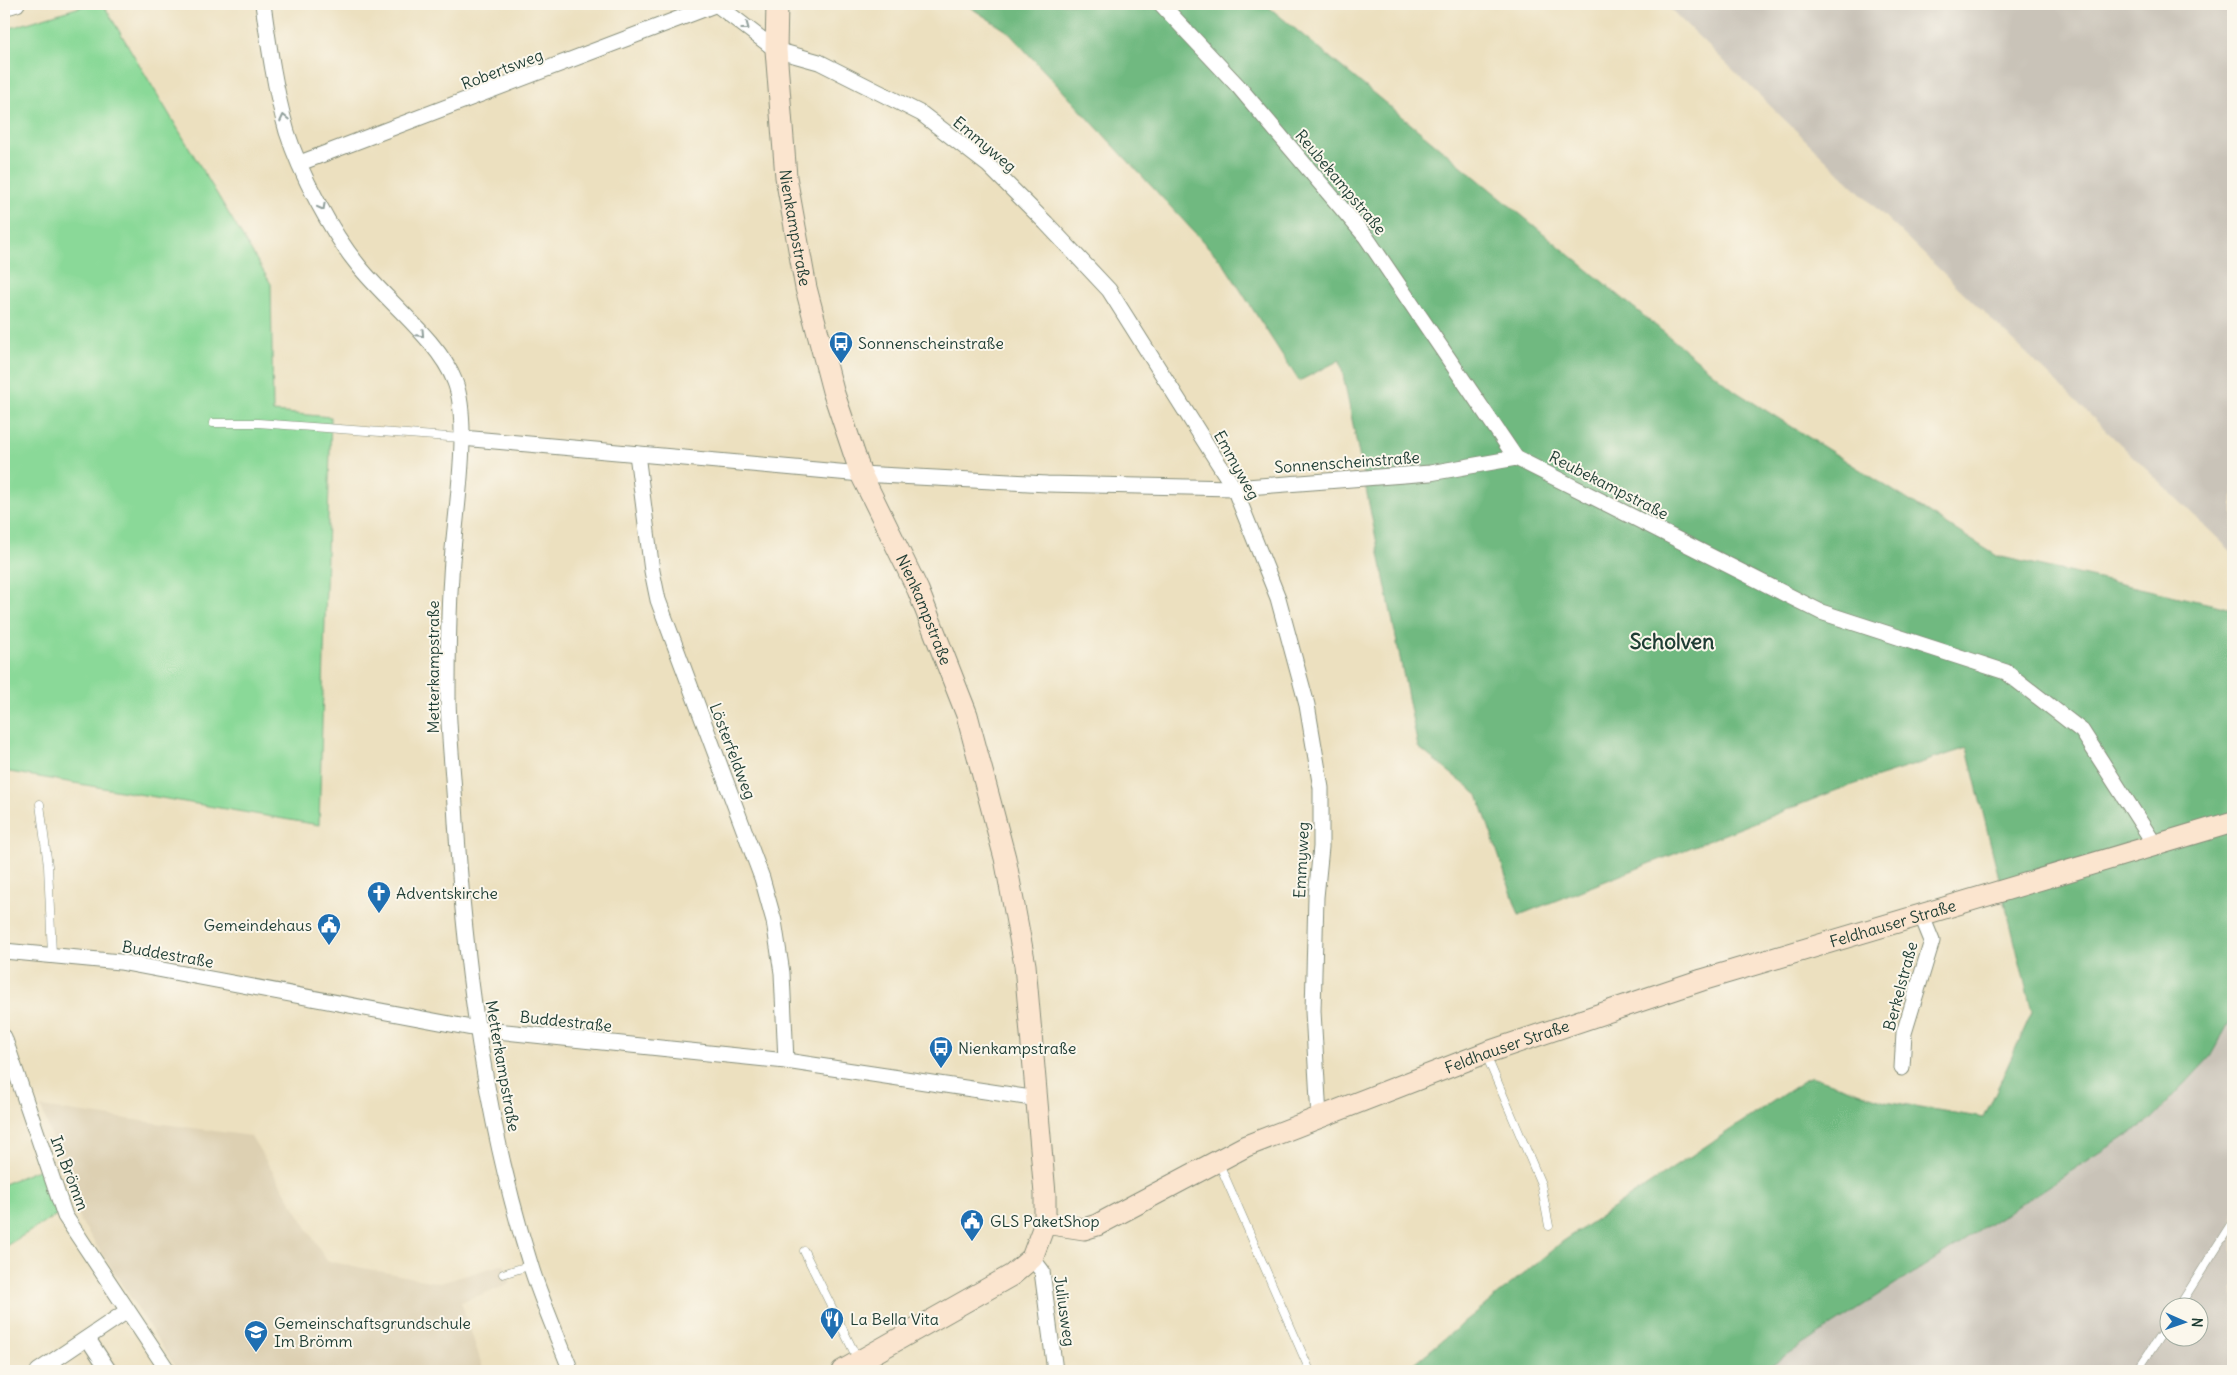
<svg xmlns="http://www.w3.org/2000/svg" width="2237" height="1375" font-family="Delius,sans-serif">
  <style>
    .built { fill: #ddd0b2 }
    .industrial { fill: #c9c3b8; fill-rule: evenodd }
    .green { fill: #8ad998; stroke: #548b66 }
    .forest { fill: #6fb980; stroke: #477b5a }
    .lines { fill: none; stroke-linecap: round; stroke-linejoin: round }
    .lane-casing { stroke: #868e7a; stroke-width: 9 }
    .street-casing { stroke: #868e7a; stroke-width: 17 }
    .secondary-casing { stroke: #868e7a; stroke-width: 23 }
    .lane { stroke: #fff; stroke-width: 8 }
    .street { stroke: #fff; stroke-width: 15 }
    .secondary { stroke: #fbe5cf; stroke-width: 21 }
    .oneway { stroke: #8f9e9a }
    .labels { text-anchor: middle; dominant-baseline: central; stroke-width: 4; stroke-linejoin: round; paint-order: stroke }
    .street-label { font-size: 16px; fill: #1f3d34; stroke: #fbf7ec }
    .poi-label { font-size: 16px; fill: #1f3d34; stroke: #fbf7ec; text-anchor: start }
    .district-label { font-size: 21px; font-weight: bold; fill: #1f3d34; stroke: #fbf7ec }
  </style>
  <rect width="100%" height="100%" fill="#fbf7ec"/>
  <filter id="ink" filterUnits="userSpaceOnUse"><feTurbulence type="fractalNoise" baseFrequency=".02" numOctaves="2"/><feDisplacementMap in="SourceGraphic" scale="10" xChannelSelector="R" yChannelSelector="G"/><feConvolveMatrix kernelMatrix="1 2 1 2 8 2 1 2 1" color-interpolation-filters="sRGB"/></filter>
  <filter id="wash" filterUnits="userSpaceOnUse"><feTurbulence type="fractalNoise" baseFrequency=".0096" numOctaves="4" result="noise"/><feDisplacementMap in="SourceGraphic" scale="20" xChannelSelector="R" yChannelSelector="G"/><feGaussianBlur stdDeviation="1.12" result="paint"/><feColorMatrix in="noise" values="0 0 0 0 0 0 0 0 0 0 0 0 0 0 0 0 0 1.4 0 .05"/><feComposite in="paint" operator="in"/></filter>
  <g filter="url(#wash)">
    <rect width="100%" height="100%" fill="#ece0bf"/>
    <!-- built -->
    <path class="built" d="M 41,1107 L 251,1136 L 327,1261 L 440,1283 L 504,1264 L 510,1284 L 461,1302 L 484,1371 L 178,1371 L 80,1220 Z"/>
    <!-- industrial -->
    <g class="industrial">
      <path d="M 1665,4 L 2233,4 L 2233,553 Z"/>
      <path d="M 2233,1016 L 2233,1371 L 1762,1371 L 2152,1119 L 2210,1057 ZM 2170,1308 L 2200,1308 L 2200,1338 L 2170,1338 Z"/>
    </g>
    <!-- green -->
    <g class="green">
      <path d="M 90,4 L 103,4 L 271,284 L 273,412 L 331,417 L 319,825 L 4,771 L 4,30 Z"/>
      <path d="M 40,1169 L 57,1215 L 4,1247 L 4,1184 Z"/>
    </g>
    <!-- forest -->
    <path class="forest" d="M 965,4 L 1265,4 L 1735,391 L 1997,556 L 2233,609 L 2233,1016 L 2210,1057 L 2152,1119 L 1762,1371 L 1405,1371 L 1562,1242 L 1811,1076 L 1885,1101 L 1984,1118 L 2032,1012 L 1967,748 L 1837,790 L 1519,915 L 1478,795 L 1418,747 L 1340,360 L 1299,381 L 1223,263 L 1007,31 Z"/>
  </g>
  <g filter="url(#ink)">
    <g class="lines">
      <!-- lane casing -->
      <g class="lane-casing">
        <g id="lane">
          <path d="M 213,423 L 258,423 L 462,438"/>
          <path d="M 40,804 L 48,866 L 52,954"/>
          <path d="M 1486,1055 L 1541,1184 L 1549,1226"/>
          <path d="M 1218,1161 L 1310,1371"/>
          <path d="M 804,1251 L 858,1360"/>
          <path d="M 503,1274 L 531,1265"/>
          <path d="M 2178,1308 L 2233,1221"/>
          <path d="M 2137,1371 L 2170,1321"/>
        </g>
      </g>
      <!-- street casing -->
      <g class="street-casing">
        <g id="street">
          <path d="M 263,4 C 269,47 275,90 287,132 C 300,173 331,232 358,265 C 386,301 439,340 455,382 C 472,427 453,525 451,576 C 448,617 448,658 448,699 C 449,740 454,781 456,822 C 466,973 486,1125 532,1270 C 543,1304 558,1338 571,1371"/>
          <path d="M 716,4 L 776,50 L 819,62 L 922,114 L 988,165 L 1046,223 L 1109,290 L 1234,488 L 1278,598 L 1307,705 L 1321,788 L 1321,847 L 1316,897 L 1313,1011 L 1319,1118"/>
          <path d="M 1161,4 L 1238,86 L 1366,237 L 1516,458 L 1821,612 L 2006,672 L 2082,731 L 2155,845"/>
          <path d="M 4,8 L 17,4"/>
          <path d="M 300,163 L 717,4"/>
          <path d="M 462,438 L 861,474 L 1047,484 L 1234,488 L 1430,473 L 1516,458"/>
          <path d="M 637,454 L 652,571 L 658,600 L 762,878 L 774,921 L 782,973 L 786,1061"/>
          <path d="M 4,951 L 120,962 L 477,1029 L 786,1061 L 1038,1099"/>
          <path d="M 4,1037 L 65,1216 L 168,1371"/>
          <path d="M 1902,1068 L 1904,1033 L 1932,941 L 1921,914"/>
          <path d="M 1032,1258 L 1042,1271 L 1055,1371"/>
          <path d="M 88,1339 L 109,1371"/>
          <path d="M 38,1371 L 127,1311"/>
        </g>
      </g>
      <!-- secondary casing -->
      <g class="secondary-casing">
        <g id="secondary">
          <path id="s1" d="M 777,4 L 776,50 L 786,177 L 806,288 L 833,391 L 861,474 L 918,590 L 967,715 L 1005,858 L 1025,965 L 1045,1194 L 1045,1223 L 1032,1258 L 1012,1275 L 842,1371"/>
          <path id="s2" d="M 1045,1223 L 1084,1229 L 1097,1225 L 1246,1146 L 1485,1053 L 1702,980 L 2233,822"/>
        </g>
      </g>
      <!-- lane -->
      <use href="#lane" class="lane"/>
      <!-- street -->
      <use href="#street" class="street"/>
      <!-- secondary -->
      <use href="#secondary" class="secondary"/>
    </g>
    <!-- one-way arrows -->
    <defs><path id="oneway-chevron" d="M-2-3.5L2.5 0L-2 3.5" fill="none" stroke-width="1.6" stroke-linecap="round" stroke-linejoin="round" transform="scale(1.25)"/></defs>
    <g class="oneway">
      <use href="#oneway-chevron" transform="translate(746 27) rotate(37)"/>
      <use href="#oneway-chevron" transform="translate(284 118) rotate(-103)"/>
      <use href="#oneway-chevron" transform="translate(322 207) rotate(62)"/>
      <use href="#oneway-chevron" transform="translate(421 334) rotate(47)"/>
    </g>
  </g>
  <!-- icons -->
  <defs>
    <g id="bus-pin" transform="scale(1.25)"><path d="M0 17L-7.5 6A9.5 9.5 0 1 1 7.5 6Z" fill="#1f6fb2" stroke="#fbf7ec"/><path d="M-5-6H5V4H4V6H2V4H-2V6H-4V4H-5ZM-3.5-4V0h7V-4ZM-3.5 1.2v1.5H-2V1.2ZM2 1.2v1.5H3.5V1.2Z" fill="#fff"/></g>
    <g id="church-pin" transform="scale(1.25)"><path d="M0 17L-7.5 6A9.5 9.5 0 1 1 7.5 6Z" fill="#1f6fb2" stroke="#fbf7ec"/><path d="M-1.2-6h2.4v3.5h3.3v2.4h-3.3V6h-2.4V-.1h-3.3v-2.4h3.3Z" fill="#fff"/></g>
    <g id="civic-pin" transform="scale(1.25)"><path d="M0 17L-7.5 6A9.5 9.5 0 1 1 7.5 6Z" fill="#1f6fb2" stroke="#fbf7ec"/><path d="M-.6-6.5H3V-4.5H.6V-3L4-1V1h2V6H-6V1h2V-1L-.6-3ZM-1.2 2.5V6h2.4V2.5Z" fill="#fff"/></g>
    <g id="restaurant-pin" transform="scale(1.25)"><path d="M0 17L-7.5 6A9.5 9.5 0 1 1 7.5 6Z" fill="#1f6fb2" stroke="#fbf7ec"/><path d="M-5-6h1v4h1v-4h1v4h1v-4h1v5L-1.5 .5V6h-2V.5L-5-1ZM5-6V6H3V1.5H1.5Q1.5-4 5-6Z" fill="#fff"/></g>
    <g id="school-pin" transform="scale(1.25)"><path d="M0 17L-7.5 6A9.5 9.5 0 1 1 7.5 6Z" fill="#1f6fb2" stroke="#fbf7ec"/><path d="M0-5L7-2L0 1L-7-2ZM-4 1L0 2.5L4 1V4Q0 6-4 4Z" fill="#fff"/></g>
  </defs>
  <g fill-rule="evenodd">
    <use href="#bus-pin" x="841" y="343"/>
    <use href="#church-pin" x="379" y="893"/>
    <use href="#civic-pin" x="329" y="925"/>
    <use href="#bus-pin" x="941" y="1048"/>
    <use href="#civic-pin" x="972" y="1221"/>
    <use href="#restaurant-pin" x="832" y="1319"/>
    <use href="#school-pin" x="256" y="1332"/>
  </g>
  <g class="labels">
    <!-- street labels -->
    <g class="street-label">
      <text transform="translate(502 69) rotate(-21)">Robertsweg</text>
      <text transform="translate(985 144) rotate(40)">Emmyweg</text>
      <text transform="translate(1341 182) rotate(50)">Reubekampstraße</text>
      <text stroke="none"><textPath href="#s1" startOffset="225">Nienkampstraße</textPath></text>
      <text transform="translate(1347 462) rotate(-4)">Sonnenscheinstraße</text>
      <text transform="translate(1237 465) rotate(61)">Emmyweg</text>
      <text transform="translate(1609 485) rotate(27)">Reubekampstraße</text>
      <text stroke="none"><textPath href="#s1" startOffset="630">Nienkampstraße</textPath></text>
      <text transform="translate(433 667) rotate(-90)">Metterkampstraße</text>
      <text transform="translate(733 751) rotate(69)">Lösterfeldweg</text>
      <text transform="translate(1301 860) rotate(-87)">Emmyweg</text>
      <text stroke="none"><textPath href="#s2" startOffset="906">Feldhauser Straße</textPath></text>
      <text transform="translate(168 954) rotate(10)">Buddestraße</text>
      <text transform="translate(1900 986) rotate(-75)">Berkelstraße</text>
      <text transform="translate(566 1021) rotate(6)">Buddestraße</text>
      <text stroke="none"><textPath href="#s2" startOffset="501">Feldhauser Straße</textPath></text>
      <text transform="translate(503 1066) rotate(80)">Metterkampstraße</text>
      <text transform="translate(70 1173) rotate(69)">Im Brömm</text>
      <text transform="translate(1065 1311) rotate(82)">Juliusweg</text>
    </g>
    <!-- poi labels -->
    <g class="poi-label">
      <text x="858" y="343">Sonnenscheinstraße</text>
      <text x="396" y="893">Adventskirche</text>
      <text x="312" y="925" text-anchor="end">Gemeindehaus</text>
      <text x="958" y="1048">Nienkampstraße</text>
      <text x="990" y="1221">GLS PaketShop</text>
      <text x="850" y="1319">La Bella Vita</text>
      <text x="274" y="1323">Gemeinschaftsgrundschule<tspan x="274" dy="18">Im Brömm</tspan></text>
    </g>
    <!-- district labels -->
    <g class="district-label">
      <text x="1672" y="641">Scholven</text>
    </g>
  </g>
  <!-- margin -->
  <rect width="2237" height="1375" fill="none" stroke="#fbf7ec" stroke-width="20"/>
  <!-- north arrow -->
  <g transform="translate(2184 1322) rotate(92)"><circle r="24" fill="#fbf7ec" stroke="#a3ada2"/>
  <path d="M0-4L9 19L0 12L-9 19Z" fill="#1f6fb2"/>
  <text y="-8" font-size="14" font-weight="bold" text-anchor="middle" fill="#1f3d34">N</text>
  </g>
</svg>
